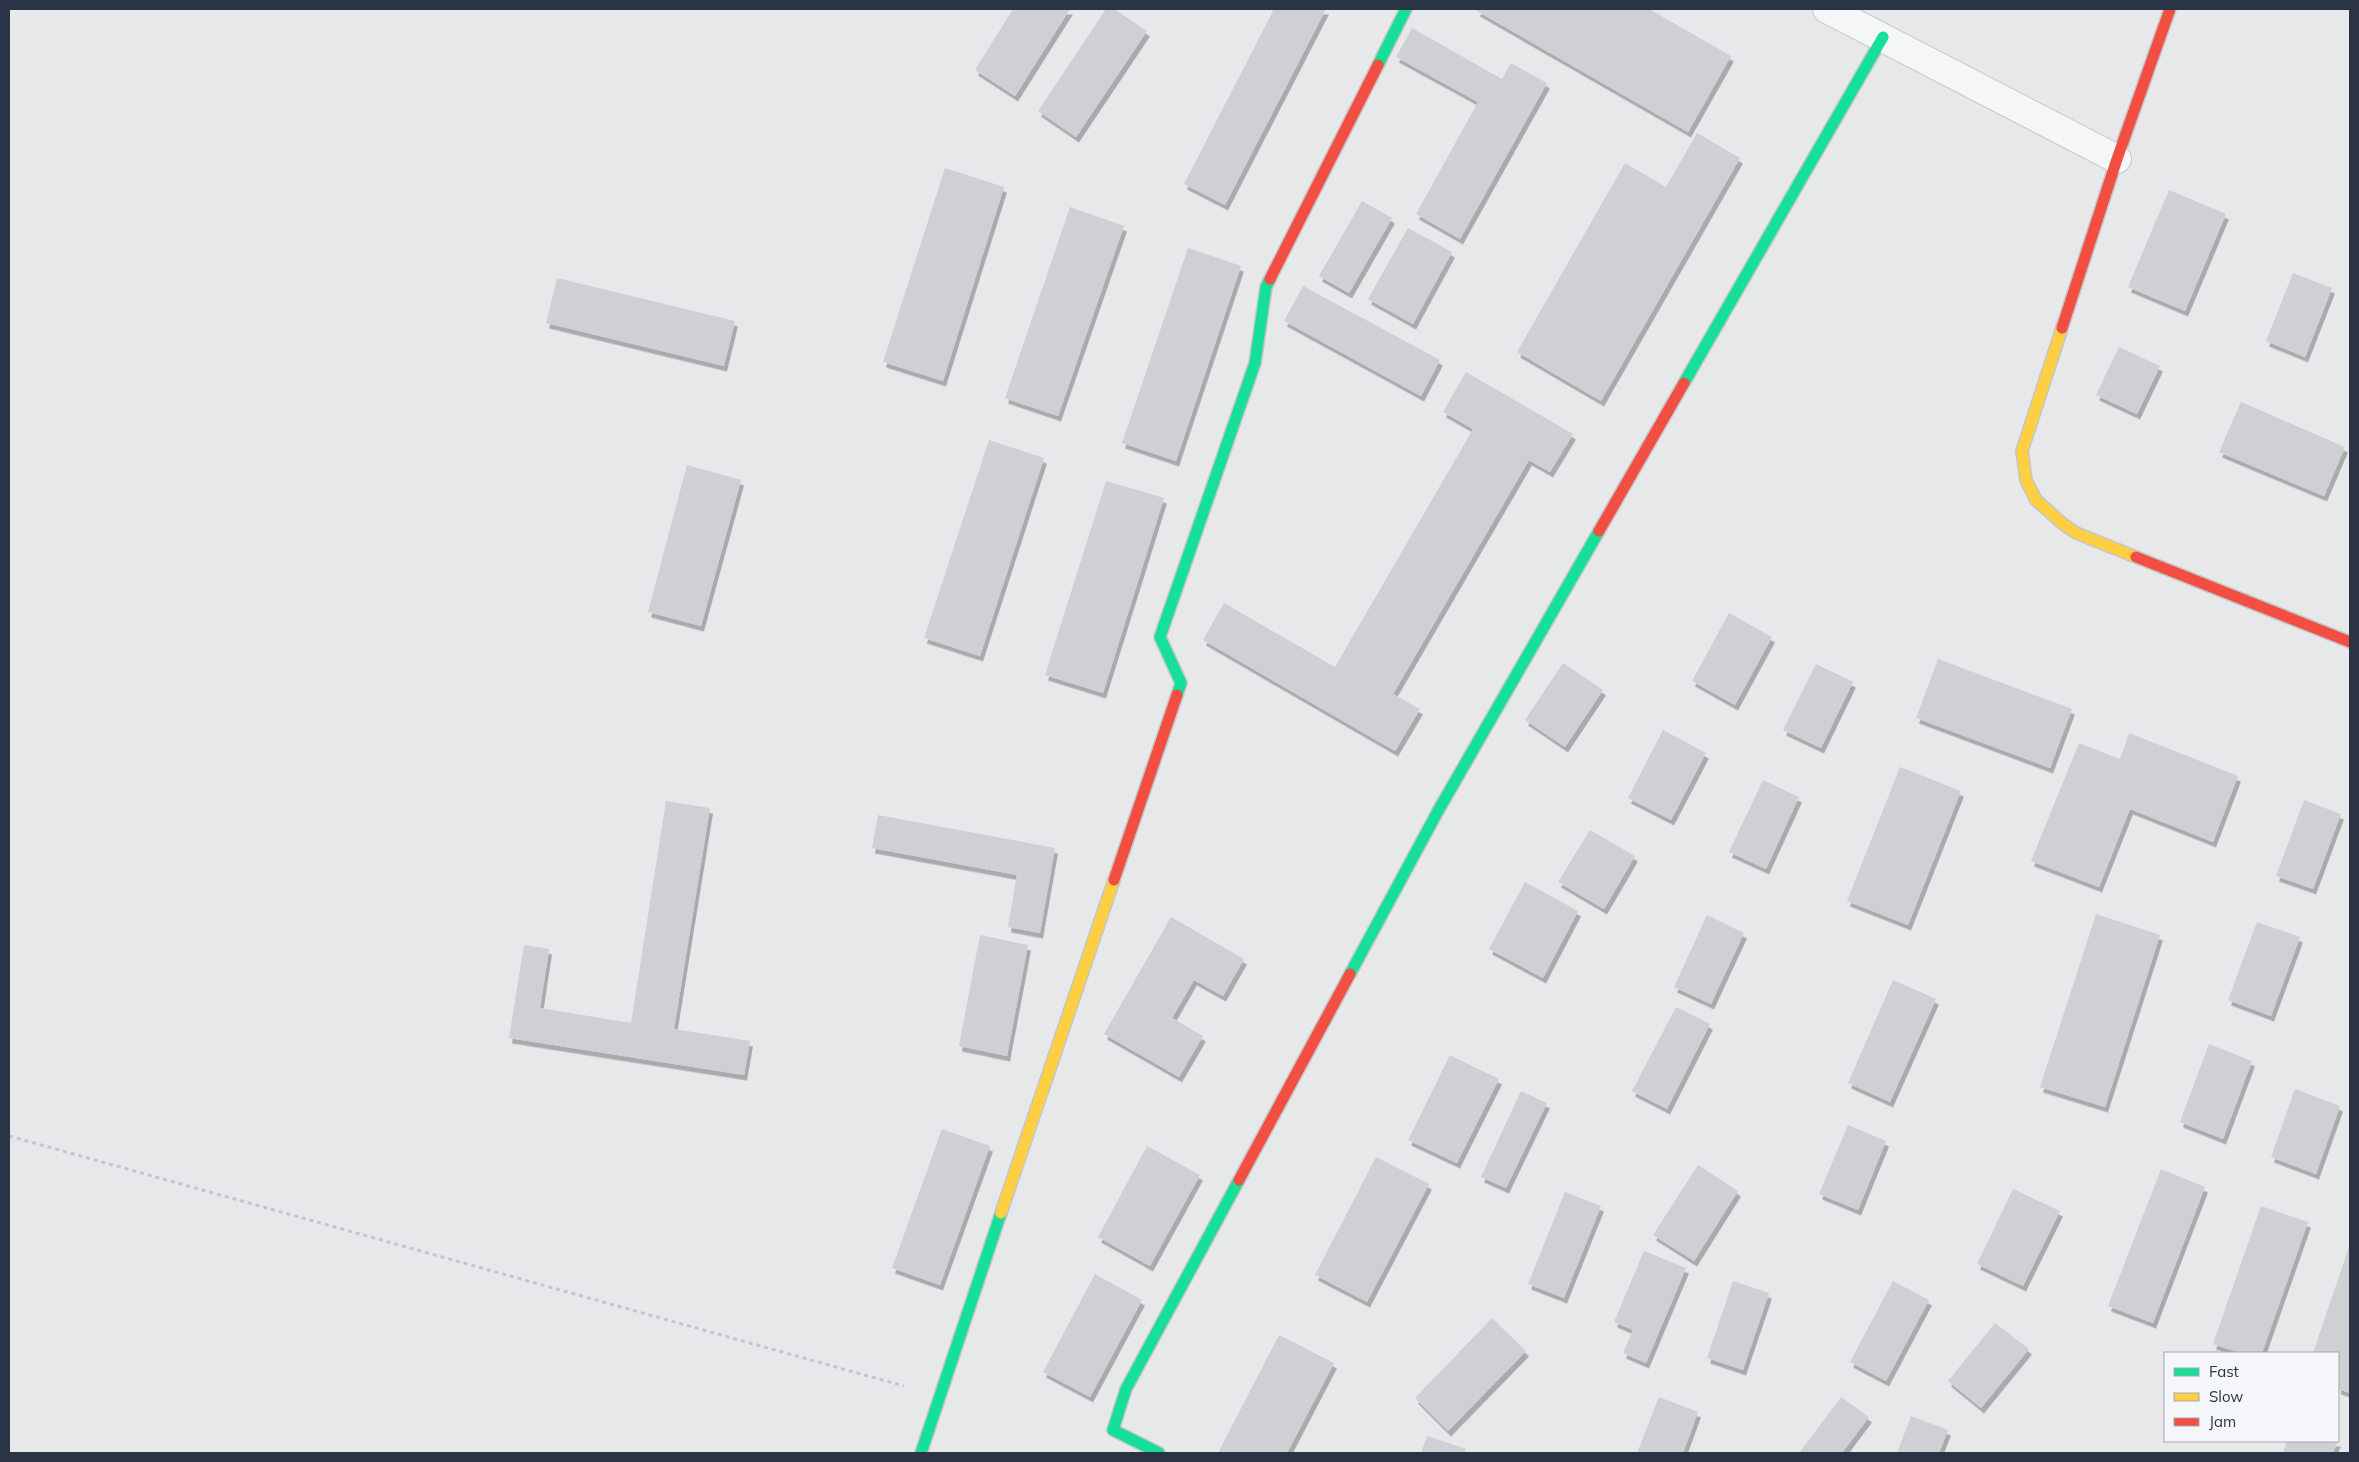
<svg xmlns="http://www.w3.org/2000/svg" width="2359" height="1462" font-family="Mulish,sans-serif">
  <style>
    .building { fill: #ced0d3; filter: url(#shadow) }
    .lines { fill: none; stroke-linecap: round; stroke-linejoin: round }
    .street-casing { stroke: #c4c6c8; stroke-width: 30 }
    .fast-casing { stroke: #c4c6c8; stroke-width: 14 }
    .slow-casing { stroke: #c4c6c8; stroke-width: 14 }
    .jam-casing { stroke: #c4c6c8; stroke-width: 14 }
    .path { stroke: #c5c6ca; stroke-width: 3; stroke-dasharray: 4 4; stroke-linecap: butt }
    .street { stroke: #f5f6f7; stroke-width: 28 }
    .fast { stroke: #16e098; stroke-width: 11 }
    .slow { stroke: #ffcf43; stroke-width: 11 }
    .jam { stroke: #f24e42; stroke-width: 11 }
  </style>
  <defs>
    <filter id="shadow"><feDropShadow dx="3" dy="5.5" stdDeviation="0" flood-color="#0004"/></filter>
  </defs>
  <rect width="100%" height="100%" fill="#e6e8ea"/>
  <!-- building -->
  <g class="building">
    <path d="M 1013,9 L 1070,9 L 1015,96 L 975,70 Z"/>
    <path d="M 1106,9 L 1114,9 L 1147,31 L 1076,137 L 1038,111 Z"/>
    <path d="M 1274,9 L 1326,9 L 1225,205 L 1184,184 Z"/>
    <path d="M 1478,9 L 1649,9 L 1731,56 L 1688,132 L 1477,11 Z"/>
    <path d="M 1412,28 L 1502,79 L 1511,63 L 1547,83 L 1460,239 L 1416,214 L 1478,102 L 1396,57 Z"/>
    <path d="M 1697,133 L 1740,158 L 1601,401 L 1517,352 L 1625,163 L 1666,187 Z"/>
    <path d="M 945,168 L 1004,187 L 943,381 L 883,362 Z"/>
    <path d="M 2169,190 L 2226,214 L 2185,311 L 2128,287 Z"/>
    <path d="M 1362,201 L 1392,218 L 1349,293 L 1319,276 Z"/>
    <path d="M 1070,207 L 1124,226 L 1058,416 L 1005,398 Z"/>
    <path d="M 1408,228 L 1452,252 L 1413,324 L 1368,299 Z"/>
    <path d="M 1188,248 L 1241,266 L 1176,461 L 1122,443 Z"/>
    <path d="M 2293,273 L 2332,288 L 2305,357 L 2266,341 Z"/>
    <path d="M 557,278 L 735,321 L 724,366 L 546,323 Z"/>
    <path d="M 1303,286 L 1440,360 L 1421,396 L 1284,321 Z"/>
    <path d="M 2119,347 L 2160,366 L 2137,414 L 2096,395 Z"/>
    <path d="M 1466,372 L 1573,434 L 1550,472 L 1529,460 L 1393,694 L 1420,709 L 1395,751 L 1203,640 L 1224,603 L 1335,667 L 1473,429 L 1443,412 Z"/>
    <path d="M 2241,402 L 2345,447 L 2324,496 L 2219,452 Z"/>
    <path d="M 989,440 L 1044,458 L 980,656 L 924,638 Z"/>
    <path d="M 687,465 L 741,480 L 701,626 L 648,612 Z"/>
    <path d="M 1106,481 L 1164,498 L 1103,693 L 1045,675 Z"/>
    <path d="M 1729,613 L 1772,637 L 1735,705 L 1692,681 Z"/>
    <path d="M 1938,659 L 2072,709 L 2050,768 L 1916,718 Z"/>
    <path d="M 1563,663 L 1603,690 L 1565,747 L 1525,720 Z"/>
    <path d="M 1816,664 L 1853,682 L 1821,748 L 1783,730 Z"/>
    <path d="M 1663,730 L 1706,753 L 1671,820 L 1628,798 Z"/>
    <path d="M 2129,733 L 2238,776 L 2213,842 L 2130,809 L 2099,887 L 2031,861 L 2079,743 L 2120,759 Z"/>
    <path d="M 1900,767 L 1961,791 L 1908,925 L 1847,901 Z"/>
    <path d="M 1763,780 L 1799,797 L 1766,869 L 1729,852 Z"/>
    <path d="M 2304,800 L 2341,814 L 2313,889 L 2276,876 Z"/>
    <path d="M 666,801 L 710,808 L 674,1029 L 750,1041 L 744,1075 L 509,1038 L 524,945 L 549,949 L 540,1008 L 631,1023 Z"/>
    <path d="M 878,815 L 1055,848 L 1040,933 L 1008,927 L 1017,875 L 872,848 Z"/>
    <path d="M 1590,830 L 1635,856 L 1604,909 L 1558,882 Z"/>
    <path d="M 1525,882 L 1578,911 L 1543,978 L 1489,949 Z"/>
    <path d="M 2096,914 L 2160,935 L 2105,1107 L 2040,1087 Z"/>
    <path d="M 1707,915 L 1744,933 L 1711,1004 L 1674,987 Z"/>
    <path d="M 1171,917 L 1244,959 L 1223,996 L 1194,980 L 1172,1018 L 1203,1036 L 1179,1077 L 1104,1034 Z"/>
    <path d="M 2257,922 L 2300,937 L 2271,1016 L 2228,1000 Z"/>
    <path d="M 980,935 L 1028,945 L 1007,1056 L 959,1046 Z"/>
    <path d="M 1893,980 L 1936,999 L 1890,1102 L 1848,1083 Z"/>
    <path d="M 1676,1007 L 1710,1024 L 1667,1109 L 1632,1091 Z"/>
    <path d="M 2209,1044 L 2252,1061 L 2223,1139 L 2180,1122 Z"/>
    <path d="M 1450,1055 L 1499,1079 L 1457,1163 L 1408,1140 Z"/>
    <path d="M 2295,1089 L 2340,1106 L 2316,1174 L 2271,1157 Z"/>
    <path d="M 1521,1091 L 1547,1103 L 1506,1188 L 1481,1177 Z"/>
    <path d="M 1848,1125 L 1886,1141 L 1858,1210 L 1819,1194 Z"/>
    <path d="M 942,1129 L 990,1146 L 940,1285 L 892,1268 Z"/>
    <path d="M 1147,1146 L 1200,1175 L 1150,1266 L 1098,1237 Z"/>
    <path d="M 1376,1157 L 1429,1184 L 1367,1302 L 1315,1275 Z"/>
    <path d="M 1698,1165 L 1738,1191 L 1694,1261 L 1653,1235 Z"/>
    <path d="M 2161,1169 L 2205,1187 L 2153,1323 L 2108,1306 Z"/>
    <path d="M 2013,1189 L 2060,1211 L 2023,1286 L 1977,1264 Z"/>
    <path d="M 1565,1192 L 1601,1206 L 1564,1298 L 1528,1284 Z"/>
    <path d="M 2261,1206 L 2308,1222 L 2262,1353 L 2240,1353 L 2213,1344 Z"/>
    <path d="M 2350,1244 L 2350,1393 L 2338,1389 L 2338,1353 L 2313,1353 Z"/>
    <path d="M 1644,1251 L 1686,1268 L 1646,1363 L 1623,1353 L 1633,1330 L 1614,1322 Z"/>
    <path d="M 1095,1274 L 1142,1300 L 1090,1397 L 1043,1372 Z"/>
    <path d="M 1733,1281 L 1769,1293 L 1743,1370 L 1707,1358 Z"/>
    <path d="M 1893,1281 L 1929,1300 L 1886,1381 L 1850,1362 Z"/>
    <path d="M 1492,1318 L 1526,1351 L 1448,1431 L 1415,1398 Z"/>
    <path d="M 1995,1323 L 2029,1349 L 1981,1408 L 1948,1381 Z"/>
    <path d="M 1279,1335 L 1334,1363 L 1287,1453 L 1218,1453 Z"/>
    <path d="M 1659,1397 L 1698,1412 L 1683,1453 L 1637,1453 Z"/>
    <path d="M 1841,1397 L 1869,1417 L 1842,1453 L 1799,1453 Z"/>
    <path d="M 1911,1416 L 1948,1430 L 1939,1453 L 1897,1453 Z"/>
    <path d="M 1427,1436 L 1466,1449 L 1464,1453 L 1421,1453 Z"/>
    <path d="M 2287,1441 L 2338,1441 L 2333,1453 L 2283,1453 Z"/>
  </g>
  <g class="lines">
    <!-- street casing -->
    <g class="street-casing">
      <path id="street" d="M 1827,9 L 2117,159"/>
    </g>
    <!-- fast casing -->
    <g class="fast-casing">
      <g id="fast">
        <path d="M 1378,65 L 1406,9"/>
        <path d="M 1684,383 L 1883,37"/>
        <path d="M 1177,695 L 1181,683 L 1160,637 L 1255,363 L 1266,287 L 1270,279"/>
        <path d="M 1350,974 L 1438,811 L 1599,531"/>
        <path d="M 921,1453 L 1001,1213"/>
        <path d="M 1159,1453 L 1113,1430 L 1126,1389 L 1239,1180"/>
      </g>
    </g>
    <!-- slow casing -->
    <g class="slow-casing">
      <g id="slow">
        <path d="M 2062,328 L 2022,451 L 2026,480 L 2036,500 L 2063,524 L 2076,533 L 2136,557"/>
        <path d="M 1001,1213 L 1114,880"/>
      </g>
    </g>
    <!-- jam casing -->
    <g class="jam-casing">
      <g id="jam">
        <path d="M 1270,279 L 1378,65"/>
        <path d="M 2062,328 L 2117,159 L 2170,9"/>
        <path d="M 1599,531 L 1684,383"/>
        <path d="M 2136,557 L 2350,642"/>
        <path d="M 1114,880 L 1177,695"/>
        <path d="M 1239,1180 L 1350,974"/>
      </g>
    </g>
    <!-- path -->
    <path class="path" d="M 9,1136 L 904,1386"/>
    <!-- street -->
    <use href="#street" class="street"/>
    <!-- fast -->
    <use href="#fast" class="fast"/>
    <!-- slow -->
    <use href="#slow" class="slow"/>
    <!-- jam -->
    <use href="#jam" class="jam"/>
  </g>
  <!-- border -->
  <rect width="2359" height="1462" fill="none" stroke="#2b3445" stroke-width="20"/>
  <!-- legend -->
  <rect x="2164" y="1352" width="175" height="90" fill="#f4f6f9" stroke="#a4a8b1"/>
  <rect x="2174" y="1368" width="25" height="8" fill="#16e098" stroke="#a4a8b1"/>
  <text x="2209" y="1377" font-size="15" fill="#2b3445">Fast</text>
  <rect x="2174" y="1393" width="25" height="8" fill="#ffcf43" stroke="#a4a8b1"/>
  <text x="2209" y="1402" font-size="15" fill="#2b3445">Slow</text>
  <rect x="2174" y="1418" width="25" height="8" fill="#f24e42" stroke="#a4a8b1"/>
  <text x="2209" y="1427" font-size="15" fill="#2b3445">Jam</text>
</svg>
